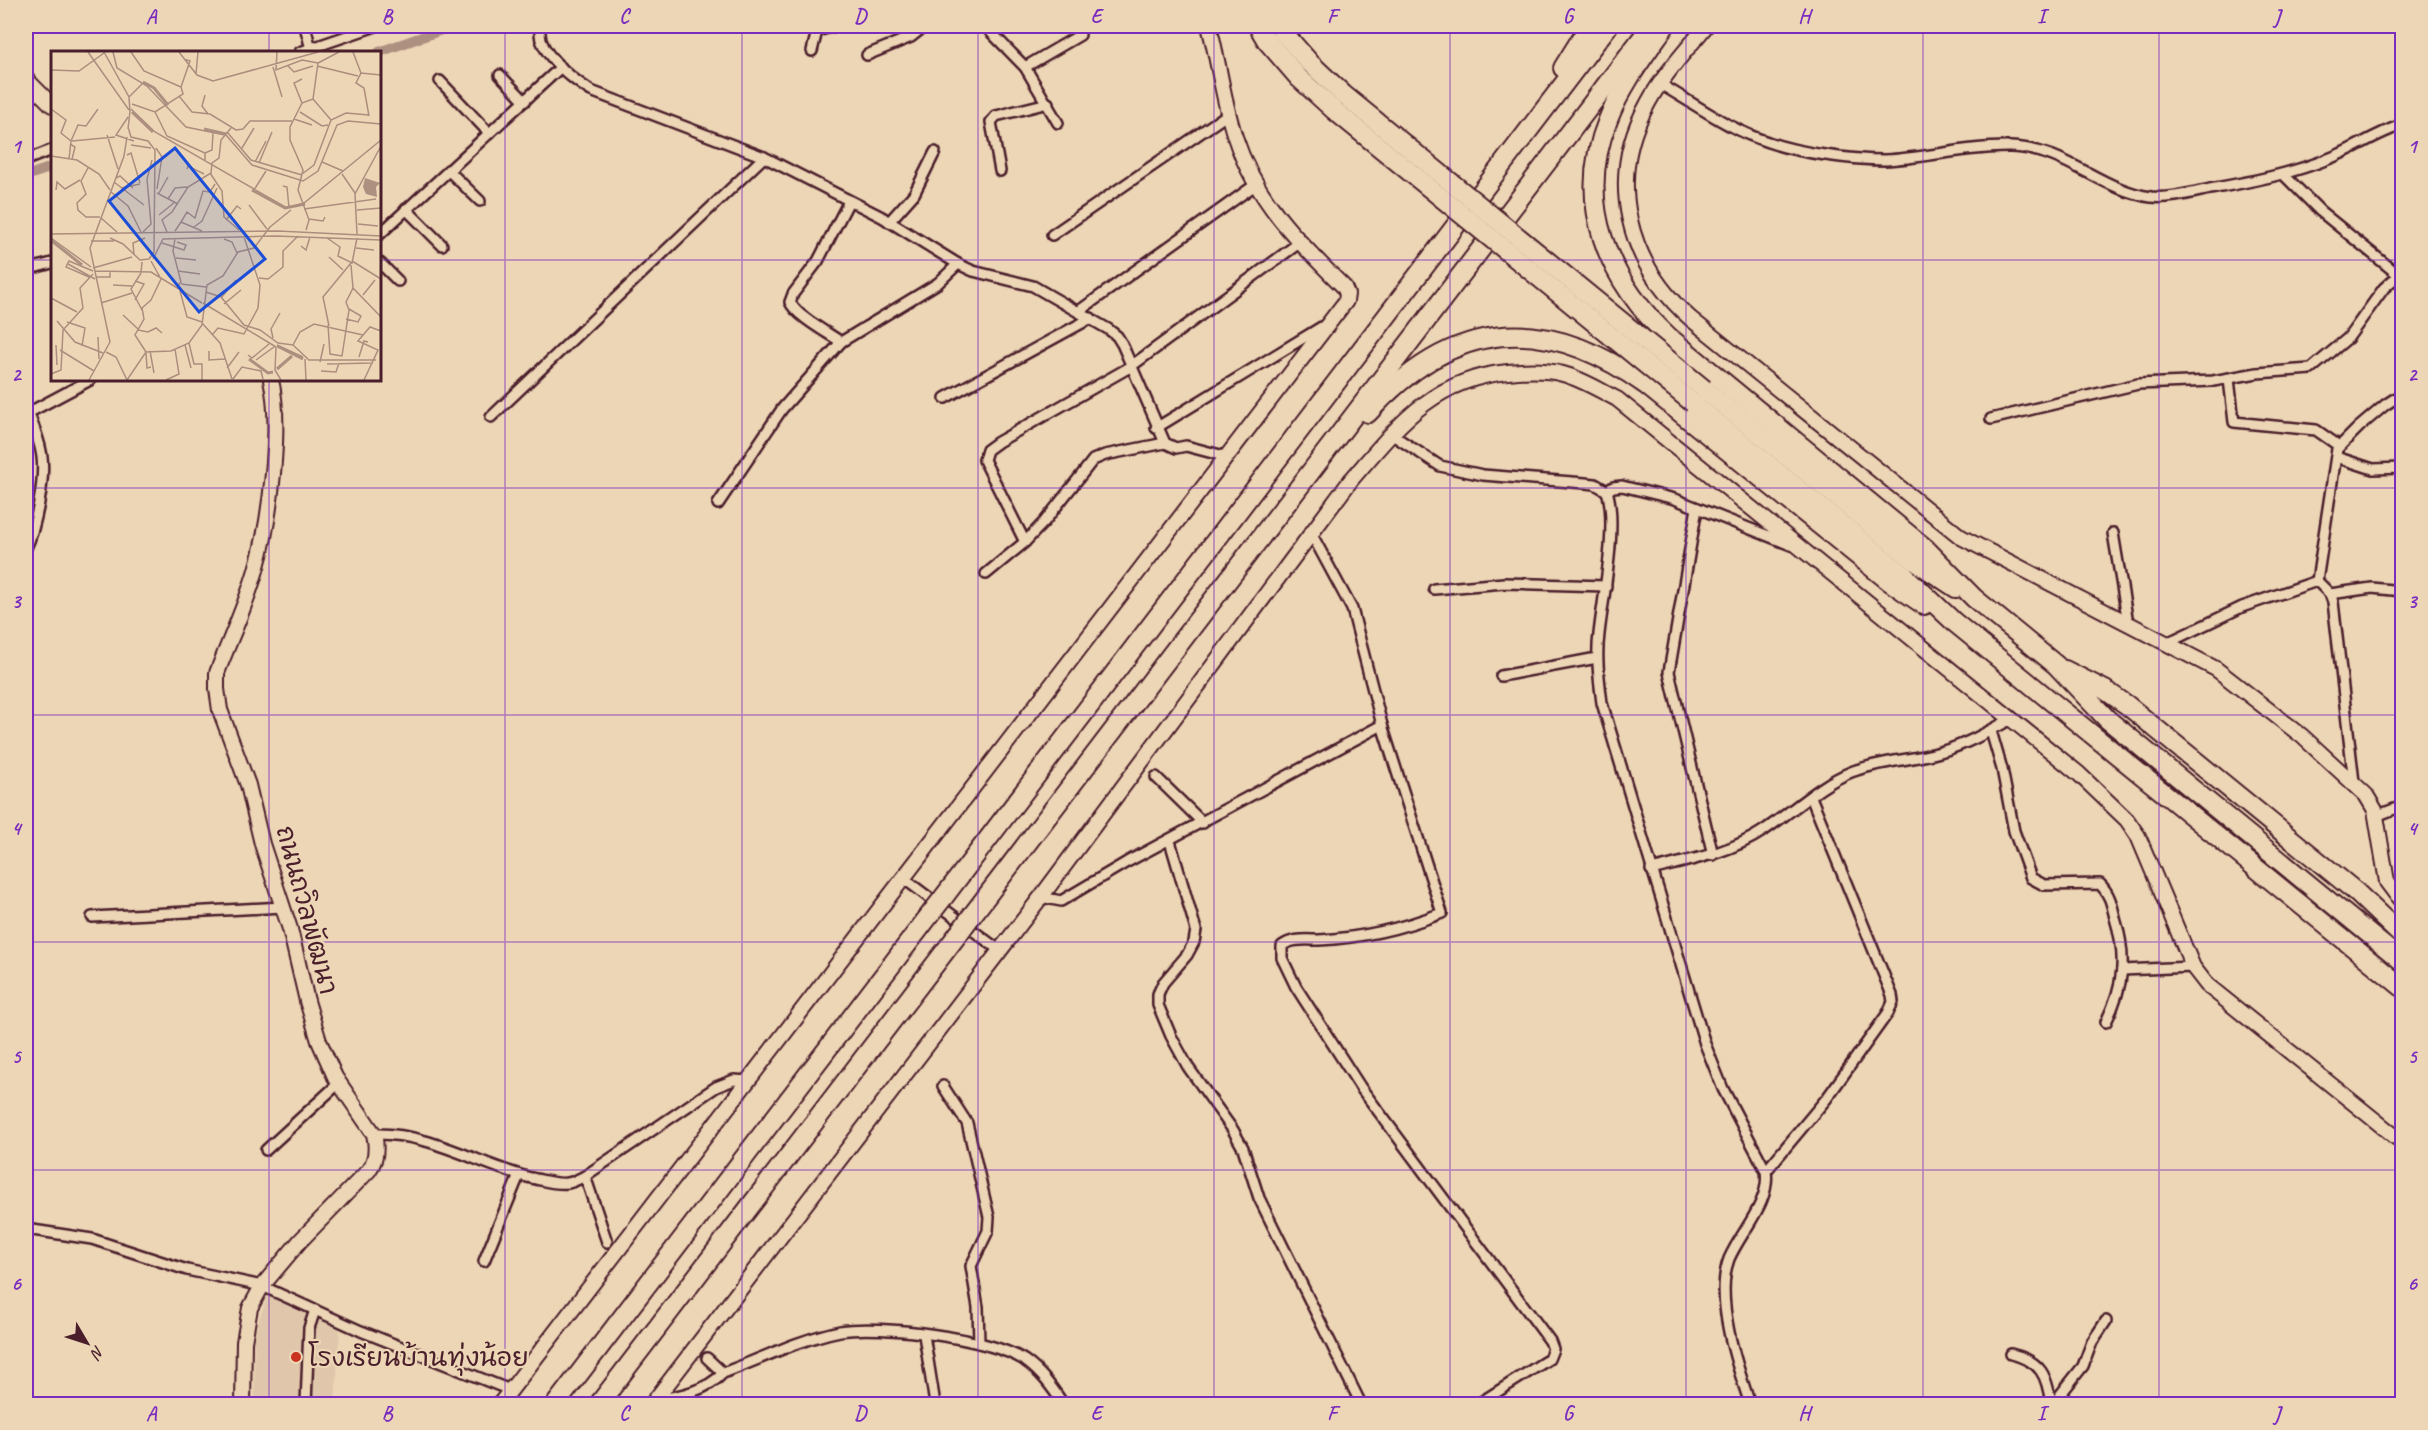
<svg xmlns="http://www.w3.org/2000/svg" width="2428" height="1430" font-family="Caveat,'Playpen Sans Thai',sans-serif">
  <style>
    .built { fill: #e0c7ab }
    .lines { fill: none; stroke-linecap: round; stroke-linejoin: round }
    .canal { stroke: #ae9081; stroke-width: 10 }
    .street-casing { stroke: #4a1f2b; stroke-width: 14 }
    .secondary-casing { stroke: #4a1f2b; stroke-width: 18 }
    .highway-casing { stroke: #4a1f2b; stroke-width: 22 }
    .street { stroke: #edd6b6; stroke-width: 9 }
    .secondary { stroke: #edd6b6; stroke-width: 14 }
    .highway { stroke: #edd6b6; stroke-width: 18 }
    .highway-bridge-casing { stroke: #4a1f2b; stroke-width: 22; stroke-linecap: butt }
    .highway-bridge { stroke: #edd6b6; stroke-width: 18 }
    .grid { fill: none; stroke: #7b2cbf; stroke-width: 1.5; stroke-opacity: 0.55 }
    .poi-dot { fill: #c8321e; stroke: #edd6b6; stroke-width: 2 }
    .labels { text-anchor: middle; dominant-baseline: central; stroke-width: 4.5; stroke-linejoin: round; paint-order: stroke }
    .street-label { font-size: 26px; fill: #4a1f2b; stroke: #edd6b6 }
    .poi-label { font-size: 26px; fill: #4a1f2b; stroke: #edd6b6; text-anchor: start }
    .inset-river { fill: none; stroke: #ae9081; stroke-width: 3 }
    .inset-road { fill: none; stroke: #ac8d7e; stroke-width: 1.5 }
    .view { fill: #1d4ed8; fill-opacity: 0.15; stroke: #1d4ed8; stroke-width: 3 }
    .inset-edge { fill: none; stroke: #4a1f2b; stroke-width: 3 }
    .neatline { fill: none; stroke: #7b2cbf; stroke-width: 2 }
    .grid-label { font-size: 20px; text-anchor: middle; font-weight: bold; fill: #7b2cbf }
  </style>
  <rect width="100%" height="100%" fill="#edd6b6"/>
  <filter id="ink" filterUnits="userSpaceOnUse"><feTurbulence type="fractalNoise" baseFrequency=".0167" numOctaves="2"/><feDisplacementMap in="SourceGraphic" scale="12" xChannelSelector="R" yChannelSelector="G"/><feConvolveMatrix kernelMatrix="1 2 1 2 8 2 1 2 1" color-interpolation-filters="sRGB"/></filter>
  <g filter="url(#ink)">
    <!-- built -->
    <path class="built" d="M 269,1293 L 340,1330 L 335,1404 L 255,1404 L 254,1340 L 260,1316 Z"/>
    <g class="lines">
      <!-- canal -->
      <g class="canal">
        <path d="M 379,52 L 453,26"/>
        <path d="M 26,176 L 52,167"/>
      </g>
      <!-- street casing -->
      <g class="street-casing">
        <g id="street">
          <path d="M 305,26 L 311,49"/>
          <path d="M 539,26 C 540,30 540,36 541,40 C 547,59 575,81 591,91 L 764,157 L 882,217 L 958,264 L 973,271 L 1033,286 L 1108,329 L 1117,336 L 1122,344 L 1165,443 L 1176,448 L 1186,446 L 1228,457"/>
          <path d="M 985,26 L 1025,67 L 1058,123"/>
          <path d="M 812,51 L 817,31 L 835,26"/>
          <path d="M 300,52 L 376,26"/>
          <path d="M 867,55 L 911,37 L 925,26"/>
          <path d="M 1025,67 L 1080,35"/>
          <path d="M 500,75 L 525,101"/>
          <path d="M 440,81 L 489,133"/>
          <path d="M 1660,84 C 1695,104 1730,130 1768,142 C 1799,153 1852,160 1885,160 C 1927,158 1969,146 2011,147 C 2067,149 2100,190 2151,197 C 2170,199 2191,193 2210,189 C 2250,182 2290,174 2328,159 C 2354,149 2377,133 2402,125"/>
          <path d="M 26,160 L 52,150"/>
          <path d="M 448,170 L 480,201"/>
          <path d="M 1000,171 L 991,122 L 996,116 L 1048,103"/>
          <path d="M 2283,174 L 2320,211 L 2400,276"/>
          <path d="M 406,209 L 442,245"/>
          <path d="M 889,222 L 914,194 L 935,152"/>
          <path d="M 380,234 L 561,67"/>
          <path d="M 1052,235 L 1228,114"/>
          <path d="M 380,263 L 398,281"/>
          <path d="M 26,270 L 52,263"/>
          <path d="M 1079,311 L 1255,185"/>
          <path d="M 841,342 C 828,333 796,316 790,302 L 793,294 L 818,261 L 849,201"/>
          <path d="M 2229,379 L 2234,422 L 2316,430 L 2339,446"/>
          <path d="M 945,398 L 1091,318"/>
          <path d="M 26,414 L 90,380"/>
          <path d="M 491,417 L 764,157"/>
          <path d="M 1991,419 L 2138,384 L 2213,381 L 2257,373 L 2311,369 L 2348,338 L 2384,288 L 2393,280 L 2402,276"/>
          <path d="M 1156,428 L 1323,326"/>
          <path d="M 1391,434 L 1440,466 L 1483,475 L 1585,483 L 1595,484 L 1607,491 C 1618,525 1603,597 1599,634 C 1596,657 1599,679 1602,703 L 1705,1044 L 1723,1089 L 1766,1171 C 1771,1202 1741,1231 1729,1259 C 1714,1298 1737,1366 1750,1404"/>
          <path d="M 1165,443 L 1105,455 L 1093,460 L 1045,521 L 1025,542 L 984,460 L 987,450 L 998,442 L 1130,367 L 1299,243"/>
          <path d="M 2336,457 L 2373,469 L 2402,468"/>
          <path d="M 1607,491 L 1613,487 L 1622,486 L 1675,499 L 1791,545"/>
          <path d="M 718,504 L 782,409 L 841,342 L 938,283 L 958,264"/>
          <path d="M 1697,508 L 1669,672 L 1713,855"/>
          <path d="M 2113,533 L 2128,623"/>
          <path d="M 26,548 C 36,527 45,480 42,457 C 40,441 34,427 28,412"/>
          <path d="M 986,574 L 1025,542"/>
          <path d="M 2317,581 L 2337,449 L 2359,427 L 2385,405 L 2402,394"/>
          <path d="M 2317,581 L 2330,594 L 2333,602 L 2354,782"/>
          <path d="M 1434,589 L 1504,583 L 1606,586"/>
          <path d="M 2330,594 L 2372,588 L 2402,591"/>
          <path d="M 2167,643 L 2242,607 L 2317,581"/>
          <path d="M 1501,676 L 1597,658"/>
          <path d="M 1382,725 L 1442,913 C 1401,929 1362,938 1319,940 C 1306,940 1292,938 1282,946 L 1282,958 L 1296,987 L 1361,1088 L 1550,1341 L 1553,1349 L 1549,1359 L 1478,1404"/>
          <path d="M 1991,731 L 2002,769 L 2014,831 L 2031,878 L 2044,885 L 2100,884 C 2110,894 2112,905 2115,918 C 2127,957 2124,985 2106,1022"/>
          <path d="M 1156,777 L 1203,823"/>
          <path d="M 2376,816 L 2402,806"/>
          <path d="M 1170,841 L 1196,930 L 1194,942 L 1187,955 L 1163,983 L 1158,994 L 1158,1005 L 1171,1036 L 1188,1067 L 1233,1130 L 1243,1148 L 1259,1198 L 1361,1404"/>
          <path d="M 1651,870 C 1690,860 1730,853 1763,831 C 1792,812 1819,785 1851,772 C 1882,760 1910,761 1940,752 C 1965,745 1988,732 2011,719"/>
          <path d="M 903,878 L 999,950"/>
          <path d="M 1041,897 L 1061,901 L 1127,862 L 1382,725 L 1352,609 L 1311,533"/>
          <path d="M 92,917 L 283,907"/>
          <path d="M 2122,970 L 2193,967"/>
          <path d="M 943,1086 L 967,1123 L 989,1217 L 988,1231 L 971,1266 L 978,1307 L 979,1343"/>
          <path d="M 374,1134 C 429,1132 479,1165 531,1178 C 543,1180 556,1185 568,1183 C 574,1182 581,1178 585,1176 L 716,1087 L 734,1080 L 748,1081"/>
          <path d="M 266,1150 L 339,1083"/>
          <path d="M 1766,1171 L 1827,1098 L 1888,1013 L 1893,1002 L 1892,995 L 1811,797"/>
          <path d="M 585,1176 L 607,1242"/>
          <path d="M 26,1229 L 92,1239 L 187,1270 L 262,1286 L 361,1331 L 510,1390"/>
          <path d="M 484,1261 L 519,1175"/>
          <path d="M 924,1335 L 935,1404"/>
          <path d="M 2011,1354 C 2041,1361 2047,1375 2051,1404"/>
          <path d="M 707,1358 L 723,1373"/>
          <path d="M 656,1400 C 679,1396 707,1391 723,1373 C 761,1359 800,1339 840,1331 C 879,1324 991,1338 1024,1360 C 1041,1372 1052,1387 1063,1404"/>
          <path d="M 306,1404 L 309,1328 L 315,1310"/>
          <path d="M 2053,1404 L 2083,1366 L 2092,1342 L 2106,1321"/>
        </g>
      </g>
      <!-- secondary casing -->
      <g class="secondary-casing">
        <g id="secondary">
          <path d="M 1706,26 C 1686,51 1663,75 1648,103 C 1605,180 1628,264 1691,319 L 1961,537 L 2216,669 L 2302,736 L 2366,795 L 2375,810 L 2387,882 L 2402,902"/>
          <path d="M 26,79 L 52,105"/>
          <path d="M 243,1404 L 244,1342 L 250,1308 L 262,1286 L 300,1241 L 369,1170 C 377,1159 377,1147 374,1134 L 335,1077 L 319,1041 L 307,1001 L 290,929 L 262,844 L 248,785 L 220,710 L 217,689 L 217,673 C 230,639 246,605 256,570 C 270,523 282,426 271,380"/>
          <path d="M 500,1404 L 1346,301 L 1347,294 L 1344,287 C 1298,242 1255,199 1235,137 C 1223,101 1219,62 1209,26"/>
          <path d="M 652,1404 L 1041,897 L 1351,480 C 1397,427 1432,379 1508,372 C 1526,370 1545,369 1563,374 C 1582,379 1599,390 1617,399 L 2079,774 L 2127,820 L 2138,836 L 2193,967 L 2207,985 L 2402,1142"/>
        </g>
      </g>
      <!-- highway casing -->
      <g class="highway-casing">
        <g id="highway">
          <path d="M 1258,26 L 1267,41"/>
          <path d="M 1665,26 C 1644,56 1621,86 1608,120 C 1574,203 1608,281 1670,338 L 1925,548 L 1974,598 L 2056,665 L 2107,719 L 2402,961"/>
          <path d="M 1563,68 L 1589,26"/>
          <path d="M 1704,389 L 1915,561 L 1956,588"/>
          <path d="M 1693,403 L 1904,575 L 1954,622 L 2402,987"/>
          <path d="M 1368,413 C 1453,319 1545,312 1646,385 L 1889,581 L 1924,605"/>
          <path d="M 2065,670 L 2105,690 L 2127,705 L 2356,892 L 2402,936"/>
          <path d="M 943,898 L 1608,26"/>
          <path d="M 970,918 L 1645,34"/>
          <path d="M 556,1404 L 932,912"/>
          <path d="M 599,1404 L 959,933"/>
        </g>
      </g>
      <!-- street -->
      <use href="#street" class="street"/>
      <!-- secondary -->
      <use href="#secondary" class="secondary"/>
      <!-- highway -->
      <use href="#highway" class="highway"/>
      <!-- highway-bridge casing -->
      <g class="highway-bridge-casing">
        <g id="highway-bridge">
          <path d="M 1281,30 L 1310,63 L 1344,95 L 1704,389"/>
          <path d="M 1267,41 L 1299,78 L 1334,110 L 1693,403"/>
          <path d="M 932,912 L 943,898"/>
          <path d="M 959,933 L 970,918"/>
        </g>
      </g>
      <!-- highway-bridge -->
      <use href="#highway-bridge" class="highway-bridge"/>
    </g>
  </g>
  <!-- grid -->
  <path class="grid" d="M 269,26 L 269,52M 505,26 L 505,1404M 742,26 L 742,1404M 978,26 L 978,1404M 1214,26 L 1214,1404M 1450,26 L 1450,1404M 1686,26 L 1686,1404M 1923,26 L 1923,1404M 2159,26 L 2159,1404M 26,260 L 52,260M 380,260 L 2402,260M 269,380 L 269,1404M 26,488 L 2402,488M 26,715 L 2402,715M 26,942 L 2402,942M 26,1170 L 2402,1170"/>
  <!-- markers -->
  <circle class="poi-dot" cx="296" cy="1357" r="6"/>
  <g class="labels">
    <!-- street labels -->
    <g class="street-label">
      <text transform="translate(307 910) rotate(75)">ถนนถวิลพัฒนา</text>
    </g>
    <!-- poi labels -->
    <g class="poi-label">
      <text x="308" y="1357">โรงเรียนบ้านทุ่งน้อย</text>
    </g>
  </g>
  <!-- overview -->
  <g transform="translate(51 51)">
    <rect width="330" height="330" fill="#edd6b6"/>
    <path d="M 314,127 L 329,132 L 325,136 L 326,146 L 315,143 L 312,136 Z" fill="#ae9081"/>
    <path class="inset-river" d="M 92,31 L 103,37 L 117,54M 81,61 L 102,81M 153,78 L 175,83M 201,139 L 234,157 L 254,153M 1,190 L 31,214M 226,295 L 252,308M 198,308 L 217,322 L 222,321M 226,318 L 241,305"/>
    <path class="inset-road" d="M 37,1 L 78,59M 53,1 L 78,46 L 79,61M 62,1 L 66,17 L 96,35 L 135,76 L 174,84M 80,1 L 93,20 L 130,36M 128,1 L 146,24 L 162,30 L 267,1M 226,1 L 225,19 L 251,9 L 267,12M 302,1 L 310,22M 237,15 L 243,21 L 262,15M 266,15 L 307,25M 222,16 L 231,46M 0,19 L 28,20 L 53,2M 145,23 L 147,1M 251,28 L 243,32 L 251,52M 154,44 L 151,55 L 157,63M 128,45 L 141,61 L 159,63 L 185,79 L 192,78 L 199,70 L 241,70M 78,46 L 91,33M 262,48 L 280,69M 81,53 L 104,61 L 132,43 L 130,36 L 139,10 L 133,8M 0,58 L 15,69 L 10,82 L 20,90 L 18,108M 80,58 L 104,81 L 236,157 L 253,152 L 330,89M 104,61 L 116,85 L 154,102 L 154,110M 249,61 L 271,75 L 277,74M 318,65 L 313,37 L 305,32 L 310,22 L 330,24M 77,66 L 65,84 L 83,90M 243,68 L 261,74M 77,78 L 79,60M 176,81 L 200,109 L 251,124M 56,84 L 67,118M 175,84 L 201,114 L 252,130 L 267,120 L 286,74 L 297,70 L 330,73M 20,90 L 27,74 L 35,75 L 47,58M 21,90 L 64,86M 19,93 L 24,96 L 21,108M 80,94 L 100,97M 105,97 L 111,106 L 106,138M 191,97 L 203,77M 154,102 L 161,99 L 162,82M 76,104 L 80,102 L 89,132M 0,105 L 26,109 L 48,123 L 59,139M 204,111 L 215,90M 271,111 L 292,120M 208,112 L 221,81M 37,117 L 30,130 L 35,143 L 26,152 L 27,159 L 35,166 L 49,166M 136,118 L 137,115 L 153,123M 159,122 L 171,140 L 173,166 L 188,179M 251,123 L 263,114 L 280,69 L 295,62 L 318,64M 291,123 L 304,142M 65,127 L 69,125 L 82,137M 63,131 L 93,154M 232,135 L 236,136 L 238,157M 70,137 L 89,133M 5,139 L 6,131 L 14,138 L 29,129M 203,139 L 215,120M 60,141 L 77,155 L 90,181M 106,142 L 127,153M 108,142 L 117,126M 117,148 L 124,137 L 136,136M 198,154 L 216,178M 253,158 L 325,148M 306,159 L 330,157M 108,164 L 124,151M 50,167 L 66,181M 258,168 L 272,170 L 274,166M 175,169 L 186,155 L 190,158M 130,171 L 136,161 L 144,167 L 152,140 L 159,141 L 164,133M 307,173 L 327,175M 143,176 L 151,170 L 166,137M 255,179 L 258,169 L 247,139 L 252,119 L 239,89 L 239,76 L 251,52 L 262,48 L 267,12 L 288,1M 124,180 L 130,171 L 151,180M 92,181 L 100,173 L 96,128 L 101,109M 116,181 L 111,169 L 121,161 L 137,136 L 160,122 L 161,112 L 168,107 L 170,89 L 180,77M 0,183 L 227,180 L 330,185M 306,183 L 304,143 L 330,95M 0,187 L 40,216M 59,187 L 72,193 L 89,209 L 98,208 L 103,201 L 104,99 L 97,90 L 80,86 L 77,76M 276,187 L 289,196 L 287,205 L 301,212 L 306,187M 124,188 L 122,200 L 130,231 L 127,234M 173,188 L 181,191 L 186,202M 40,190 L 63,190M 111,192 L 133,199 L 135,194 L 126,191M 250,195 L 255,199 L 259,186M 305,197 L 323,199M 83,204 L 82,192 L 94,187M 278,206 L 292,219M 125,207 L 145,209M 102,208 L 112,188 L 225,185 L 330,189M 301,210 L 330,228M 91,211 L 90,222 L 80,238 L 91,259M 17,213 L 44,228M 42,217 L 81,206M 44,220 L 100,221 L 151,252M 127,220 L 149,223M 38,226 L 15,216 L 18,210 L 42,220M 45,226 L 59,226 L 59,221M 208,227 L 217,228 L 232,216 L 232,200 L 247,185M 84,230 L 93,233 L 84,249M 130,233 L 155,236M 62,234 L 81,235M 302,237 L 330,266M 129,240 L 136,266 L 151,271M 155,241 L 170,246 L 193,274 L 209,279 L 227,292 L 242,294 L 249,281 L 263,273 L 312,284M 312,244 L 324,229M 0,247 L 26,261M 170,247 L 185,229M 50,252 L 81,242M 152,252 L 225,296M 173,253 L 190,239M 72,264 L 87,278M 295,268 L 307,271 L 310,265 L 298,258M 6,270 L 24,291 L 52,302M 16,271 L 34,277 L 31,295M 151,272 L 169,292 L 181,328M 277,274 L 279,303 L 291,305 L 298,259 L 295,251 L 302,237 L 300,214M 278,275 L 272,246 L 300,212M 87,279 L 97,281 L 105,277 L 111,282M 161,284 L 167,277 L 193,283 L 207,257 L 209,234 L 193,186M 47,286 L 48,308M 222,287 L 220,278 L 229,262M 138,292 L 143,313 L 151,313 L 151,329M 5,294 L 6,314M 134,294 L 140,317M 226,294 L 252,306M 242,294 L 258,309 L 325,309M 225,296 L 224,319 L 230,329M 9,299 L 43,320M 99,300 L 103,322M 158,300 L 158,309 L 174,308M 55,301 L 65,306 L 76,329 L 95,301 L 120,300 L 138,292 L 151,274 L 156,234 L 172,225 L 187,201 L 203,197 L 219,176 L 240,159M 95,301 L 84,284 L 93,268 L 91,257 L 100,249 L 110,228 L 100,210M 95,302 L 96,317 L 100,316M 197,304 L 201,307 L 218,293M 308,306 L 313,290 L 317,291M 254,308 L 255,329M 205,309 L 223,296M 269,311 L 273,293M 276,313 L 322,312M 176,317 L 188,301M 270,320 L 285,321 L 288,312M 0,323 L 10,319 L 12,279 L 32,257 L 29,237 L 42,223M 182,328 L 191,316 L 210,320 L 212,328M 38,329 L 59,291 L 39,197 L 73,105 L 76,86M 115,329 L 128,323 L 124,298M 313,329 L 327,299 L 307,290 L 319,276 L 330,280"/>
    <path class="view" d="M 124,97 L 214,208 L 148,261 L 58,150 Z"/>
    <rect width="330" height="330" class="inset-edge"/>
  </g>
  <!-- margin -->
  <rect width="2428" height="1430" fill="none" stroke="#edd6b6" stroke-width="66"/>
  <!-- north arrow -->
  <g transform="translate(87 1343) rotate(129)" stroke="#edd6b6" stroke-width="4.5" paint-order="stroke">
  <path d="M0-4.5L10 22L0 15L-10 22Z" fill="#4a1f2b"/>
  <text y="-9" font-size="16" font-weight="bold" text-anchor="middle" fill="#4a1f2b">N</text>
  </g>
  <rect x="33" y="33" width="2362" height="1364" class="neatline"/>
  <g class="grid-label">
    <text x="151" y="23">A</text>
    <text x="387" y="23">B</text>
    <text x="624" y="23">C</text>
    <text x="860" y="23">D</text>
    <text x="1096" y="23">E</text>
    <text x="1332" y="23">F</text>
    <text x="1568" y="23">G</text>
    <text x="1804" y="23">H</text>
    <text x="2041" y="23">I</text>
    <text x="2277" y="23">J</text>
    <text x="16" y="153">1</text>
    <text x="2412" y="153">1</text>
    <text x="16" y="381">2</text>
    <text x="2412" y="381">2</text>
    <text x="16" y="608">3</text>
    <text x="2412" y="608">3</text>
    <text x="16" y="835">4</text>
    <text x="2412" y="835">4</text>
    <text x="16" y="1063">5</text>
    <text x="2412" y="1063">5</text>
    <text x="16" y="1290">6</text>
    <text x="2412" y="1290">6</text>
    <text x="151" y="1420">A</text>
    <text x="387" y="1420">B</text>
    <text x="624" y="1420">C</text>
    <text x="860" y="1420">D</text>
    <text x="1096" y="1420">E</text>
    <text x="1332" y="1420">F</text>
    <text x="1568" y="1420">G</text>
    <text x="1804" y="1420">H</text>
    <text x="2041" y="1420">I</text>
    <text x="2277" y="1420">J</text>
  </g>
</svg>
